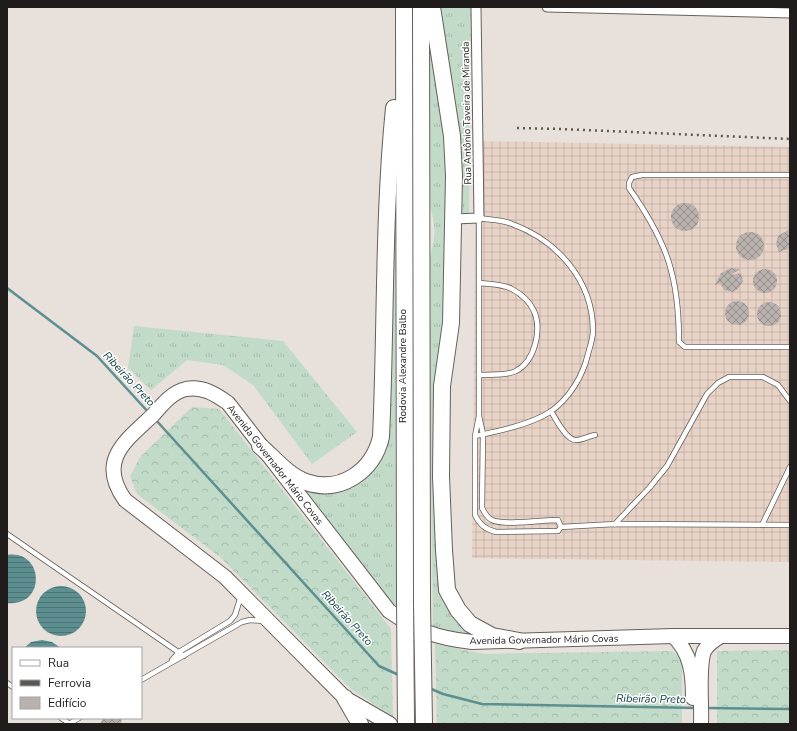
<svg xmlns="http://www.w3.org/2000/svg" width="797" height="731" font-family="'Nunito Sans',sans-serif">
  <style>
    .industrial { fill: url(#industrial-grid) }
    .grass { fill: url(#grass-tufts) }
    .forest { fill: url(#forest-crowns) }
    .water { fill: url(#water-rules) }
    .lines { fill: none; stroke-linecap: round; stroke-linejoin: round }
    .stream { stroke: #5e8f90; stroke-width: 2.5 }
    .building { fill: url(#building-cross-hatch) }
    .lane-casing { stroke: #66605c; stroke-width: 6 }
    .street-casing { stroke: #66605c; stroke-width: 11 }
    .primary-casing { stroke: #66605c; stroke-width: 16 }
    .highway-casing { stroke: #66605c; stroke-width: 18 }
    .lane { stroke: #fff; stroke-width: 4.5 }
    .street { stroke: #fff; stroke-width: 9 }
    .primary { stroke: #fff; stroke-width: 14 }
    .highway { stroke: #fff; stroke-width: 16 }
    .rail { stroke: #5b5755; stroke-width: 2.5; stroke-dasharray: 2 4; stroke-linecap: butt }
    .highway-bridge-casing { stroke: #66605c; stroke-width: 18; stroke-linecap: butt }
    .highway-bridge { stroke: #fff; stroke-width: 16 }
    .labels { text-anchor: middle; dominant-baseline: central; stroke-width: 3; stroke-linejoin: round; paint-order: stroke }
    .street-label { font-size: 10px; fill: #1f1c1b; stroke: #fff }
    .water-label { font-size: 11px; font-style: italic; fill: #134243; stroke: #fff }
  </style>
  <defs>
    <pattern id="industrial-grid" width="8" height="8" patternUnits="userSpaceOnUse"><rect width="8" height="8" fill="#e8d3c6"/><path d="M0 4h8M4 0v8" fill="none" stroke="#c7b5aa"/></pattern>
    <pattern id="grass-tufts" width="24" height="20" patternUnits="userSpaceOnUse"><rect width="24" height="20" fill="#c1dbc8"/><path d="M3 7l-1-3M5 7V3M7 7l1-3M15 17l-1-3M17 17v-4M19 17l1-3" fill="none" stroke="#a5bbab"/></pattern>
    <pattern id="forest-crowns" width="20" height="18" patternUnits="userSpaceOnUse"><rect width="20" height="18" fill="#c1dbc8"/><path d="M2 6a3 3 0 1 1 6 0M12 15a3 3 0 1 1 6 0" fill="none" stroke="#a5bbab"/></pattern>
    <pattern id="water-rules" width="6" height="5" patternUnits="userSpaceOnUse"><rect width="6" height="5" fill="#5e8f90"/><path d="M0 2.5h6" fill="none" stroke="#4d7475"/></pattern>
    <pattern id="building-cross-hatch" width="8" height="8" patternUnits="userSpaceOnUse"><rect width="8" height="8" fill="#b9b1ad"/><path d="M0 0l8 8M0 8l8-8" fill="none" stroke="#968f8c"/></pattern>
  </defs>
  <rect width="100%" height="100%" fill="#e7e0db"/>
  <!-- industrial -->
  <path class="industrial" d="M 476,141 L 790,147 L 790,562 L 472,558 Z"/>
  <!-- grass -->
  <g class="grass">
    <path d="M 437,7 L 471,7 L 469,216 L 463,216 L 462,213 L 461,165 Z"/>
    <path d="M 429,43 L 432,43 L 447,137 L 441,582 L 478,637 L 433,630 L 428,263 C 436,238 437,226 428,200 Z"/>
    <path d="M 395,159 L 396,606 L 391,602 L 303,489 L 372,471 Z"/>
    <path d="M 134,326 L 283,341 L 357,432 L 312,464 L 253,385 L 223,365 L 187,360 L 151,390 L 128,368 Z"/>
  </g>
  <!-- forest -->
  <g class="forest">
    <path d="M 192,407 L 219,409 L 391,629 L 393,717 L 351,689 L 220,557 L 137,494 L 130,476 L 140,457 Z"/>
    <path d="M 435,644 L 484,654 L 672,651 L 682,659 L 682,724 L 437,724 Z"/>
    <path d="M 790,650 L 790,724 L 717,724 L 717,651 Z"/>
  </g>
  <!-- water -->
  <g class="water">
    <path d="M 7,555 C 44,549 47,607 7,603 Z"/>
    <circle cx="61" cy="611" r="25"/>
    <path d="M 42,640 L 52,642 L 61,648 L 24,648 L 31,642 Z"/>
  </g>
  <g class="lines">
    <!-- stream -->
    <g class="stream">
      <path d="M 7,288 L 97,356 L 149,413"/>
      <path d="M 155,419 L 379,666 L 401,676"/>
      <path d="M 429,688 L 443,694 L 482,704 L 698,708"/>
      <path d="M 707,708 L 790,709"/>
    </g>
  </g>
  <!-- building -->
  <g class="building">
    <circle cx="685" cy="217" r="14"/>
    <path d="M 790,229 L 790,248 L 779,252 L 776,244 L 778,236 Z"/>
    <circle cx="750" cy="246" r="14"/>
    <path d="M 731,268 L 740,269 L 731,275 L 741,273 L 743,281 L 738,289 L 733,292 L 724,290 L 720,283 L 715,285 L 721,273 Z"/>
    <circle cx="765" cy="281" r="12"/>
    <circle cx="737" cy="313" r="12"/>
    <circle cx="769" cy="314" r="12"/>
    <path d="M 103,718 L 122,718 L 121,724 L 100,724 Z"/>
  </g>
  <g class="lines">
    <!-- lane casing -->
    <g class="lane-casing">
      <g id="lane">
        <path d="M 790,175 L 642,175 L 632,177 L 629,183 L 629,188 C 667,242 679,276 679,342 L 685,347 L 790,347"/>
        <path d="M 479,283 C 490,284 503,284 512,289 C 521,294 530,302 534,311 C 542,330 535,361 516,371 C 507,376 490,374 479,375"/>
        <path d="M 551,411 C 555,418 567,441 576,440 C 582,440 589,436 595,435"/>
        <path d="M 475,436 C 499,431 529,425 550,412 C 569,399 583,376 588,354 C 590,347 593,338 593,331 C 593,281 558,241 512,224 C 503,220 490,220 479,218 L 479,416 L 483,434 L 482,508 C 485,513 487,518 492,520 C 504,526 543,520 558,520 L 561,527 L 558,531 L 496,532 C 485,529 480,525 475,515 L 475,436 L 479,416"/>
        <path d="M 615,524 L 650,487 L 667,466 L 707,394 L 718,383 L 729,377 L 763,377 L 778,385 L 790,401"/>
        <path d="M 762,525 L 790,467"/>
        <path d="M 561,527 L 615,524 L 790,525"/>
        <path d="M 7,534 L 184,656"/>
        <path d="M 172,660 L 179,652 L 230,621 L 235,615 L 241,596"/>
        <path d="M 141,680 L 242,622 L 250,620 L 264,621"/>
        <path d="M 7,683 L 13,687"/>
        <path d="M 61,718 L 70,724"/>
        <path d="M 69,724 L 79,718"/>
      </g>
    </g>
    <!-- street casing -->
    <g class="street-casing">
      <g id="street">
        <path d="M 547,7 L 790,13"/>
        <path d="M 454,219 L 479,218 L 476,7"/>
      </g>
    </g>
    <!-- primary casing -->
    <g class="primary-casing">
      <g id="primary">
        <path d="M 673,636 C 691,653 693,674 693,698"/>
        <path d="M 390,724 L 345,698 L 225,577 L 125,500 C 97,461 125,441 153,415 C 162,405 172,392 186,389 C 203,386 215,394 228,403 L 389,611 C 418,631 436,638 472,642 L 673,636 L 790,636"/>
        <path d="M 701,724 C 702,706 698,667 704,651 C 708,644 714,640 721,636"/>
      </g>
    </g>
    <!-- highway casing -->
    <g class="highway-casing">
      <g id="highway">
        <path d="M 404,7 L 405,600"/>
        <path d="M 421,7 L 422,603"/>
        <path d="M 432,7 L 452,136 L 454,176 L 451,323 L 442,386 L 441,476 L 444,550 L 447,590 L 458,610 L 470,624 L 492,636 L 519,641"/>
        <path d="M 260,446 C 274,458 288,476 306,482 C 341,494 373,471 381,437 C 386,328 383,217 394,108"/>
        <path d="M 345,698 L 360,724"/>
      </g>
    </g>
    <!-- lane -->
    <use href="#lane" class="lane"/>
    <!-- street -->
    <use href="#street" class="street"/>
    <!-- primary -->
    <use href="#primary" class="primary"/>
    <!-- highway -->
    <use href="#highway" class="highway"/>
    <!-- rail -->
    <path class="rail" d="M 517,128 L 562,129 L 790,139"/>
    <!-- highway-bridge casing -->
    <g class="highway-bridge-casing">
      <g id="highway-bridge">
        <path d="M 405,600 L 406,724"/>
        <path d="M 422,603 L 424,724"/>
      </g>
    </g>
    <!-- highway-bridge -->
    <use href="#highway-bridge" class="highway-bridge"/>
  </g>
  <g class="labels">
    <!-- street labels -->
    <g class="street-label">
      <text transform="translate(467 113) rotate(-91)">Rua Antônio Taveira de Miranda</text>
      <text transform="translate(403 366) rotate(-90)">Rodovia Alexandre Balbo</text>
      <text transform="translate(275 465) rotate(52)">Avenida Governador Mário Covas</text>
      <text transform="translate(544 640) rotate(-1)">Avenida Governador Mário Covas</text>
    </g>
    <!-- water labels -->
    <g class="water-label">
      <text transform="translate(129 379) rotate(47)">Ribeirão Preto</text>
      <text transform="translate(347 618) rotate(48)">Ribeirão Preto</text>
      <text transform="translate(651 699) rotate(1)">Ribeirão Preto</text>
    </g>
  </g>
  <!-- border -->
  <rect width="797" height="731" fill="none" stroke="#1f1c1b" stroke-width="16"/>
  <!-- legend -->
  <rect x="12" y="647" width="130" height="72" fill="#ffffff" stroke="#a5a4a4"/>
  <rect x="20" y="660" width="20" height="6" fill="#ffffff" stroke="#a5a4a4"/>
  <text x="48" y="667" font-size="12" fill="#1f1c1b">Rua</text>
  <rect x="20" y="680" width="20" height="6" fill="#5b5755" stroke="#a5a4a4"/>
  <text x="48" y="687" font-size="12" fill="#1f1c1b">Ferrovia</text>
  <rect x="20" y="697" width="20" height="12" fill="#b9b1ad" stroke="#a5a4a4"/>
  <text x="48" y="707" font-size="12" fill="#1f1c1b">Edifício</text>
</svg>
